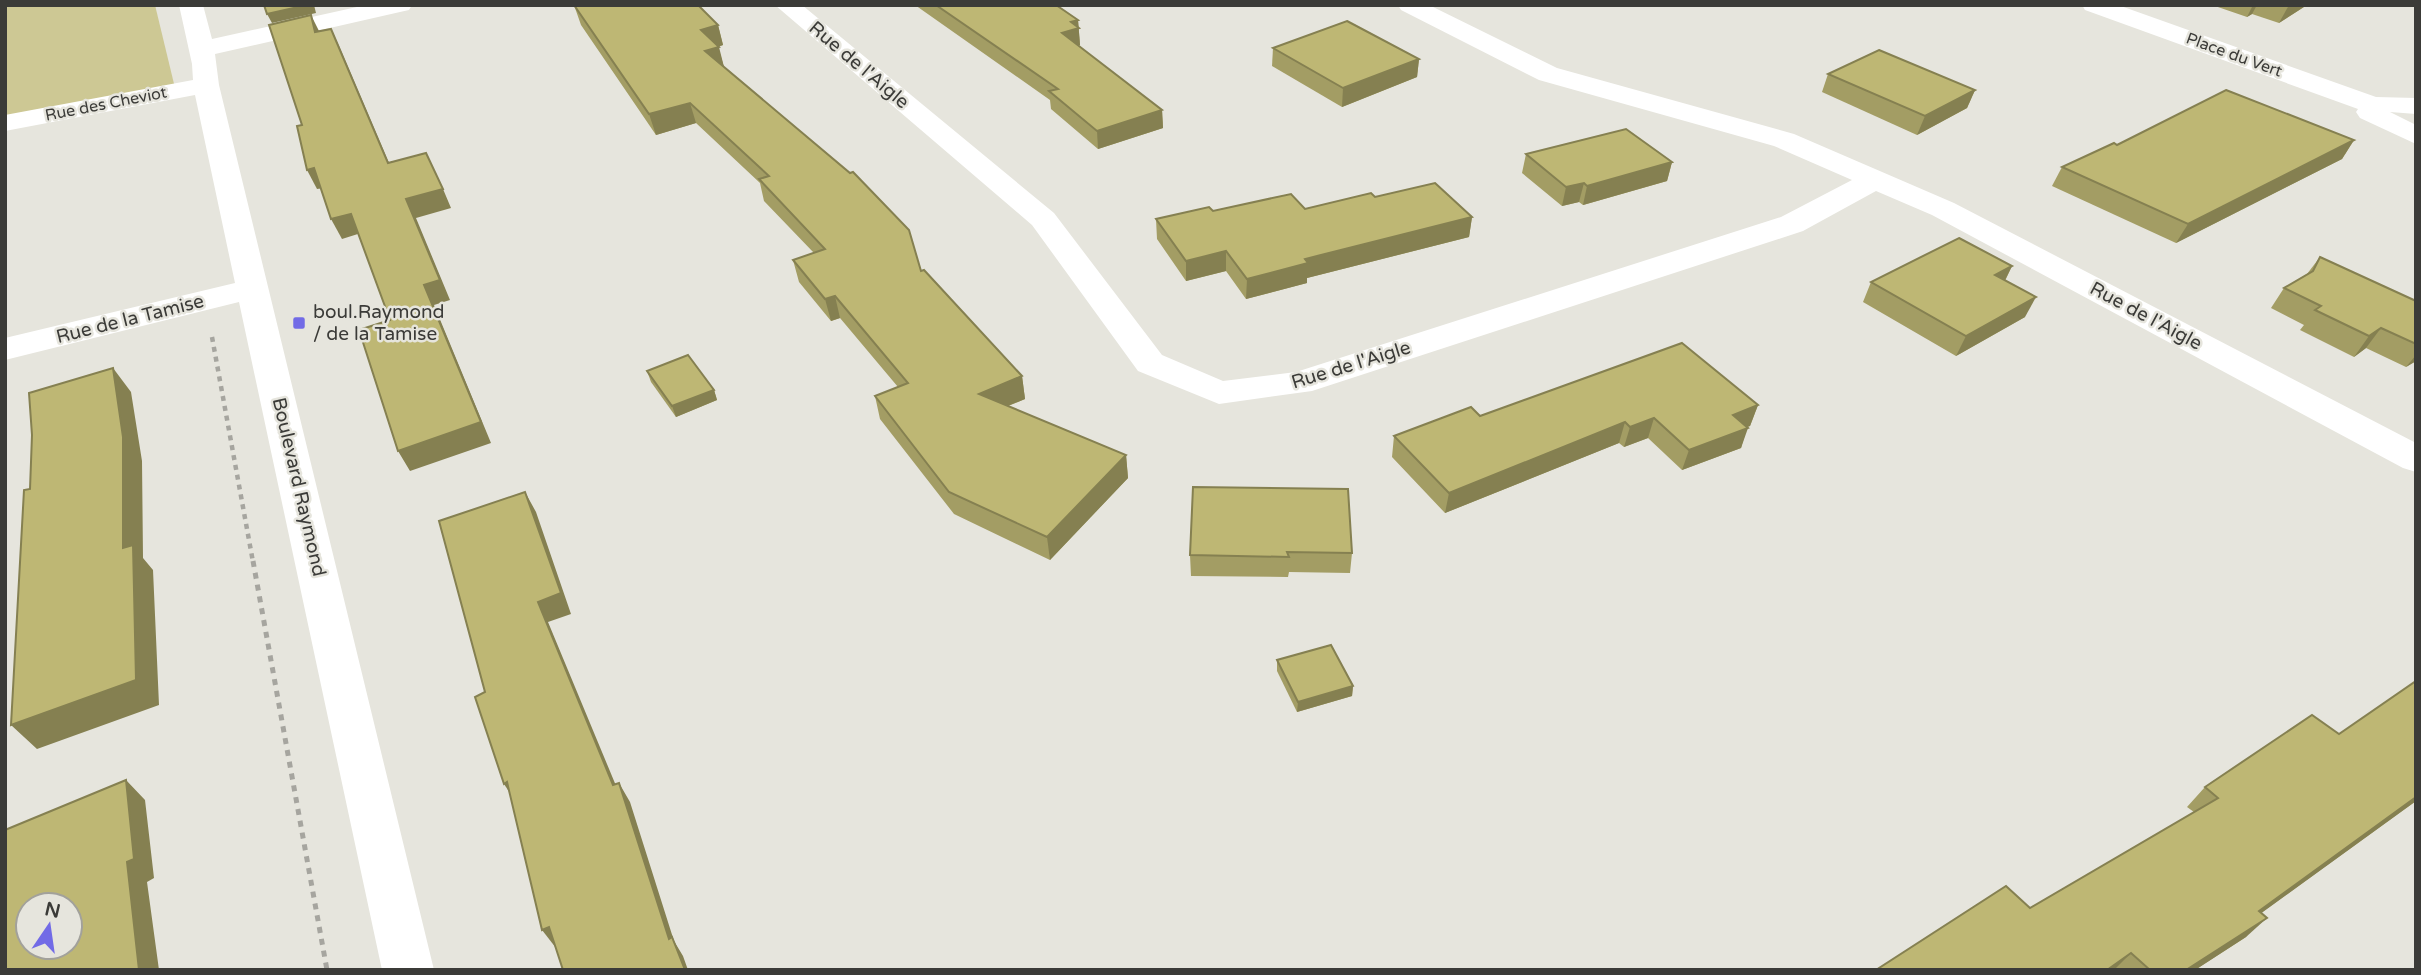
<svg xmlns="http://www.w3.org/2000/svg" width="2421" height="975" font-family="'Varela Round',sans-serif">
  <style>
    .green { fill: #cdc894 }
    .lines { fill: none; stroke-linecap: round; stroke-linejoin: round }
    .path-far1 { stroke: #a6a59f; stroke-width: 4.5; stroke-dasharray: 5 5; stroke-linecap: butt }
    .path { stroke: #a6a59f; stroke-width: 5; stroke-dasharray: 6 6; stroke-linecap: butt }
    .minor { fill: #fff; fill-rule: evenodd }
    .wall { fill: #a39d64 }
    .shaded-wall { fill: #858051 }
    .building { fill: #beb774; stroke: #858051; stroke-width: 2; fill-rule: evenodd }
    .poi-dot { fill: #726be6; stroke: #e6e5dd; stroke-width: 2.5 }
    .labels { text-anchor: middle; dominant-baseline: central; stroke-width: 5; stroke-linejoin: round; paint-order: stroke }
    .far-street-label { font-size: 16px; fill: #3b3b38; stroke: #e6e5dd }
    .street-label { font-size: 19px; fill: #3b3b38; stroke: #e6e5dd }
    .poi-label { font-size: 19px; fill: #3b3b38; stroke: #e6e5dd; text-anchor: start }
  </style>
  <rect width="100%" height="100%" fill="#e6e5dd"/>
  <!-- green -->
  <path class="green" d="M 5,5 L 155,5 L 175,88 L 5,116 Z"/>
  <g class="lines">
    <!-- path-far1 -->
    <path class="path-far1" d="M 212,337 L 253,562"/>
    <!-- path -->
    <path class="path" d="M 253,561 L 327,970"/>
    <!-- minor -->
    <g class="minor">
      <path d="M 179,5 L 203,5 L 212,39 L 366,5 L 412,5 L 409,10 L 400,12 L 215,54 L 219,85 L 434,970 L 382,970 L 239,302 L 5,360 L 5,338 L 235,283 L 195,95 L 5,131 L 5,115 L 193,80 L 192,64 Z"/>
      <path d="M 775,5 L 802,5 L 1054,213 L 1162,355 L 1223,381 L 1296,372 L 1781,217 L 1852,180 L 1774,146 L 1539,80 L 1401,10 L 1398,5 L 1429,5 L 1557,68 L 1794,134 L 1954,203 L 2416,443 L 2416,472 L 2403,468 L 1932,215 L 1876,191 L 1803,231 L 1312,391 L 1219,404 L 1138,371 L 1032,225 Z"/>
      <path d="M 2082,5 L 2118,5 L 2376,97 L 2416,98 L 2416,114 L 2390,112 L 2416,125 L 2416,144 L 2360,118 L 2356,112 L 2358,109 L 2085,10 Z"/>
    </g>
  </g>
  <!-- wall -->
  <g class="wall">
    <path d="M 574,5 L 718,25 L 723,45 L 718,47 L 724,67 L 1022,376 L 1025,399 L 1008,406 L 1126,455 L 1128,478 L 1050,560 L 954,514 L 880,419 L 875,396 L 898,387 L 840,318 L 831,321 L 799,282 L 793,260 L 814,253 L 764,201 L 760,183 L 696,123 L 656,135 L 581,25 Z"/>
    <path d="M 915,5 L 1056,5 L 1078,20 L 1080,45 L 1078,46 L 1162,110 L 1163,128 L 1098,149 L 1051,109 L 1050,100 Z"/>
    <path d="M 2212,5 L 2307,5 L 2279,23 L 2252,14 L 2247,17 Z"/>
    <path d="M 1273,48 L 1419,59 L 1417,77 L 1342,107 L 1272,66 Z"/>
    <path d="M 1828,74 L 1975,90 L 1967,108 L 1917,135 L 1822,92 Z"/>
    <path d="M 2354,140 L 2342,159 L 2176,243 L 2052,186 L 2062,167 L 2117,145 Z"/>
    <path d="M 1526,154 L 1672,162 L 1667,181 L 1583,205 L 1579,202 L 1562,206 L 1522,173 Z"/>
    <path d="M 1375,197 L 1472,217 L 1469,237 L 1307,278 L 1307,283 L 1246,299 L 1226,271 L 1186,281 L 1157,239 L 1156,219 L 1213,211 L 1305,209 Z"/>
    <path d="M 2320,257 L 2416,301 L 2416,361 L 2406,367 L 2366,348 L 2354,357 L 2300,330 L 2304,325 L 2271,308 L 2284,288 L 2307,274 Z"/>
    <path d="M 2012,266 L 2005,281 L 2025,317 L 1956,356 L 1863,302 L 1871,282 Z"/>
    <path d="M 647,371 L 714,390 L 717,400 L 676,417 L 651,382 Z"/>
    <path d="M 1758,405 L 1750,426 L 1747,427 L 1741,448 L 1682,470 L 1648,438 L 1624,447 L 1619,443 L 1445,513 L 1392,457 L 1394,436 L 1480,416 Z"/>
    <path d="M 1193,487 L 1352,553 L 1350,573 L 1289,572 L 1288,577 L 1191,576 L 1190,555 Z"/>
    <path d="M 1277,660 L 1353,686 L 1352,696 L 1297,712 L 1277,671 Z"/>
    <path d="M 2205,787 L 2416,801 L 2261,913 L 2246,937 L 2195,970 L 1876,970 L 2030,908 L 2194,812 L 2187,807 Z"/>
  </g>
  <!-- shaded-wall -->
  <g class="shaded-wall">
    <path d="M 307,5 L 314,5 L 316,13 L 272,23 L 267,14 Z"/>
    <path d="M 2253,5 L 2257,5 L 2252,14 L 2247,17 Z"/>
    <path d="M 2289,5 L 2307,5 L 2279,23 Z"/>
    <path d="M 311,15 L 320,33 L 315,32 Z"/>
    <path d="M 1078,20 L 1080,45 L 1063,51 L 1062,33 L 1071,22 Z"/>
    <path d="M 718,25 L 723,45 L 707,50 L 701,30 Z"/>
    <path d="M 331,29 L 339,46 L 397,182 L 388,163 Z"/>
    <path d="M 719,47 L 724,67 L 705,51 Z"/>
    <path d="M 1419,59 L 1417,77 L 1342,107 L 1343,88 Z"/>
    <path d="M 1975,90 L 1967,108 L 1917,135 L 1925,116 Z"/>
    <path d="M 690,103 L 696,123 L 656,135 L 649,114 Z"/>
    <path d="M 1162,110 L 1163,128 L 1098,149 L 1097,131 Z"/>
    <path d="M 2354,140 L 2342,159 L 2176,243 L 2188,224 Z"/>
    <path d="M 1672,162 L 1667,181 L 1583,205 L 1587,186 Z"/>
    <path d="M 314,168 L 324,188 L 317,189 L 307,170 Z"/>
    <path d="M 1584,183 L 1579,202 L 1562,206 L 1566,187 Z"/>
    <path d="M 443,189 L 451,208 L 416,218 L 450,300 L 434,305 L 491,443 L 410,471 L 398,451 L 424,285 L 406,199 Z"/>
    <path d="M 351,214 L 361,233 L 342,239 L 331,219 Z"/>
    <path d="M 1472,217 L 1469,237 L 1307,278 L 1307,283 L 1246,299 L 1247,279 L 1305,259 Z"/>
    <path d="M 1226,251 L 1226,271 L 1186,281 L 1186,261 Z"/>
    <path d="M 2012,266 L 2002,286 L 1995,275 Z"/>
    <path d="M 835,296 L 840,318 L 831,321 L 825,299 Z"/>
    <path d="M 2036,297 L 2025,317 L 1956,356 L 1966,336 Z"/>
    <path d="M 2381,328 L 2366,348 L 2354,357 L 2369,336 Z"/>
    <path d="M 2416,355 L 2416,361 L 2406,367 Z"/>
    <path d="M 113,368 L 131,392 L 142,461 L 143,558 L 153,570 L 159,705 L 37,749 L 11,725 Z"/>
    <path d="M 1022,376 L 1025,399 L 983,416 L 979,394 Z"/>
    <path d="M 714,390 L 717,400 L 676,417 L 672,406 Z"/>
    <path d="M 1758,405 L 1750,426 L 1725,435 L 1733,415 Z"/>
    <path d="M 1654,418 L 1648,438 L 1624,447 L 1630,427 Z"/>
    <path d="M 1625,422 L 1619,443 L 1445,513 L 1449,493 Z"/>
    <path d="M 1748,428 L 1741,448 L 1682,470 L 1689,450 Z"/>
    <path d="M 1126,455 L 1128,478 L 1050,560 L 1047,537 Z"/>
    <path d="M 525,492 L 536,512 L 571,614 L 548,622 L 624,805 L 613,785 L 538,602 Z"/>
    <path d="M 1353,686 L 1352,696 L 1297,712 L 1298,702 Z"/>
    <path d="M 126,780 L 145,800 L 154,878 L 147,882 L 159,970 L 139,970 L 127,862 Z"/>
    <path d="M 507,782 L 517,804 L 504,784 Z"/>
    <path d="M 619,783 L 630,802 L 674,941 L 683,956 L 688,970 L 685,970 L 669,939 Z"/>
    <path d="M 2416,797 L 2416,801 L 2238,930 L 2259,911 Z"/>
    <path d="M 2267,918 L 2246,937 L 2195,970 L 2186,970 Z"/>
    <path d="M 549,927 L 562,945 L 556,948 L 542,930 Z"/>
    <path d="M 2131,953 L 2114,970 L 2107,970 Z"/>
  </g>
  <!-- building -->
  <g class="building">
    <path d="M 264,5 L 307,5 L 267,14 Z"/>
    <path d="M 574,5 L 698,5 L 718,25 L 701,30 L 719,47 L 705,51 L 850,173 L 853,172 L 909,230 L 921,271 L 924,270 L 1022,376 L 979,394 L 1126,455 L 1047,537 L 949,492 L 875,396 L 908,383 L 835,296 L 825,299 L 793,260 L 825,249 L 759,179 L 769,176 L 690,103 L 649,114 Z"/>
    <path d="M 936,5 L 1056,5 L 1078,20 L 1071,22 L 1079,28 L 1062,33 L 1162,110 L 1097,131 L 1049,91 L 1058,89 Z"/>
    <path d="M 311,15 L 315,32 L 331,29 L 388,163 L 426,153 L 443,189 L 406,199 L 440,280 L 424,285 L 481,422 L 398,451 L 359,330 L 390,320 L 351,214 L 331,219 L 314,168 L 307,170 L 297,126 L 302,125 L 269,25 Z"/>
    <path d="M 1347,21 L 1419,59 L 1343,88 L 1273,48 Z"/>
    <path d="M 1879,50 L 1975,90 L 1925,116 L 1828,74 Z"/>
    <path d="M 2226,90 L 2354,140 L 2188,224 L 2062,167 L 2114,143 L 2117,145 Z"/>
    <path d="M 1626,129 L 1672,162 L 1587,186 L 1584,183 L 1566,187 L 1526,154 Z"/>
    <path d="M 1435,183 L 1472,217 L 1305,259 L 1308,263 L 1247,279 L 1226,251 L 1186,261 L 1156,219 L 1209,207 L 1213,211 L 1291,194 L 1305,209 L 1371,193 L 1375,197 Z"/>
    <path d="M 1959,238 L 2012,266 L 1995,275 L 2036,297 L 1966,336 L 1871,282 Z"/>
    <path d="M 2320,257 L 2416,301 L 2416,344 L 2381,328 L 2369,336 L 2315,310 L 2321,306 L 2284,288 L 2313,271 Z"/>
    <path d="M 1682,343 L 1758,405 L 1733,415 L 1748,428 L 1689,450 L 1654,418 L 1630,427 L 1625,422 L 1449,493 L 1394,436 L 1471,407 L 1480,416 Z"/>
    <path d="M 688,355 L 714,390 L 672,406 L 647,371 Z"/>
    <path d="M 113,368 L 123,437 L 123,548 L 133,545 L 136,680 L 11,725 L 24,490 L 30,489 L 32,435 L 29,393 Z"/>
    <path d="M 1193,487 L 1348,489 L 1352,553 L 1287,552 L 1289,557 L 1190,555 Z"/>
    <path d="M 525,492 L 561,593 L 538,602 L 613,785 L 619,783 L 669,939 L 672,937 L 685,970 L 563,970 L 549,927 L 542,930 L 507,782 L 504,784 L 475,697 L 485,692 L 439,521 Z"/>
    <path d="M 1331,645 L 1353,686 L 1298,702 L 1277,660 Z"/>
    <path d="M 2416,681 L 2416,797 L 2259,911 L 2267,918 L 2186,970 L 2150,970 L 2131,953 L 2107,970 L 1876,970 L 2006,886 L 2030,908 L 2218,798 L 2205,787 L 2312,715 L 2339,734 Z"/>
    <path d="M 126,780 L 134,859 L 127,862 L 139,970 L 5,970 L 5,830 ZM 28,905 L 70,905 L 70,947 L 28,947 Z"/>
  </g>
  <!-- markers -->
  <rect class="poi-dot" x="292" y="316" width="14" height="14" rx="3.5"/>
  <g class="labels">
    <!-- far-street labels -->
    <g class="far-street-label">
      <text transform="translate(2234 55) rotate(20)">Place du Vert</text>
      <text transform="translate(106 104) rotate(-11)">Rue des Cheviot</text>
    </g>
    <!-- street labels -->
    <g class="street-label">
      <text transform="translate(859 65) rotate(40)">Rue de l'Aigle</text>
      <text transform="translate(2146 316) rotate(28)">Rue de l'Aigle</text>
      <text transform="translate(130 319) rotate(-14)">Rue de la Tamise</text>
      <text transform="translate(1351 365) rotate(-17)">Rue de l'Aigle</text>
      <text transform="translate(299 487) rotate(77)">Boulevard Raymond</text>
    </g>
    <!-- poi labels -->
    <g class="poi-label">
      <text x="313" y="312">boul.Raymond<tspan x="313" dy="22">/ de la Tamise</tspan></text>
    </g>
  </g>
  <!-- border -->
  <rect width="2421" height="975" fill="none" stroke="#3b3b38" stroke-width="14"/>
  <!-- north arrow -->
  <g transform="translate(49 926) rotate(13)"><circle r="33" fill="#e6e5dd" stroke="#a2a19b" stroke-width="2"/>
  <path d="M0-5L12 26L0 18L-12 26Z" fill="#726be6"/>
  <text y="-10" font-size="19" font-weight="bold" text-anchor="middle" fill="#3b3b38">N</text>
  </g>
</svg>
